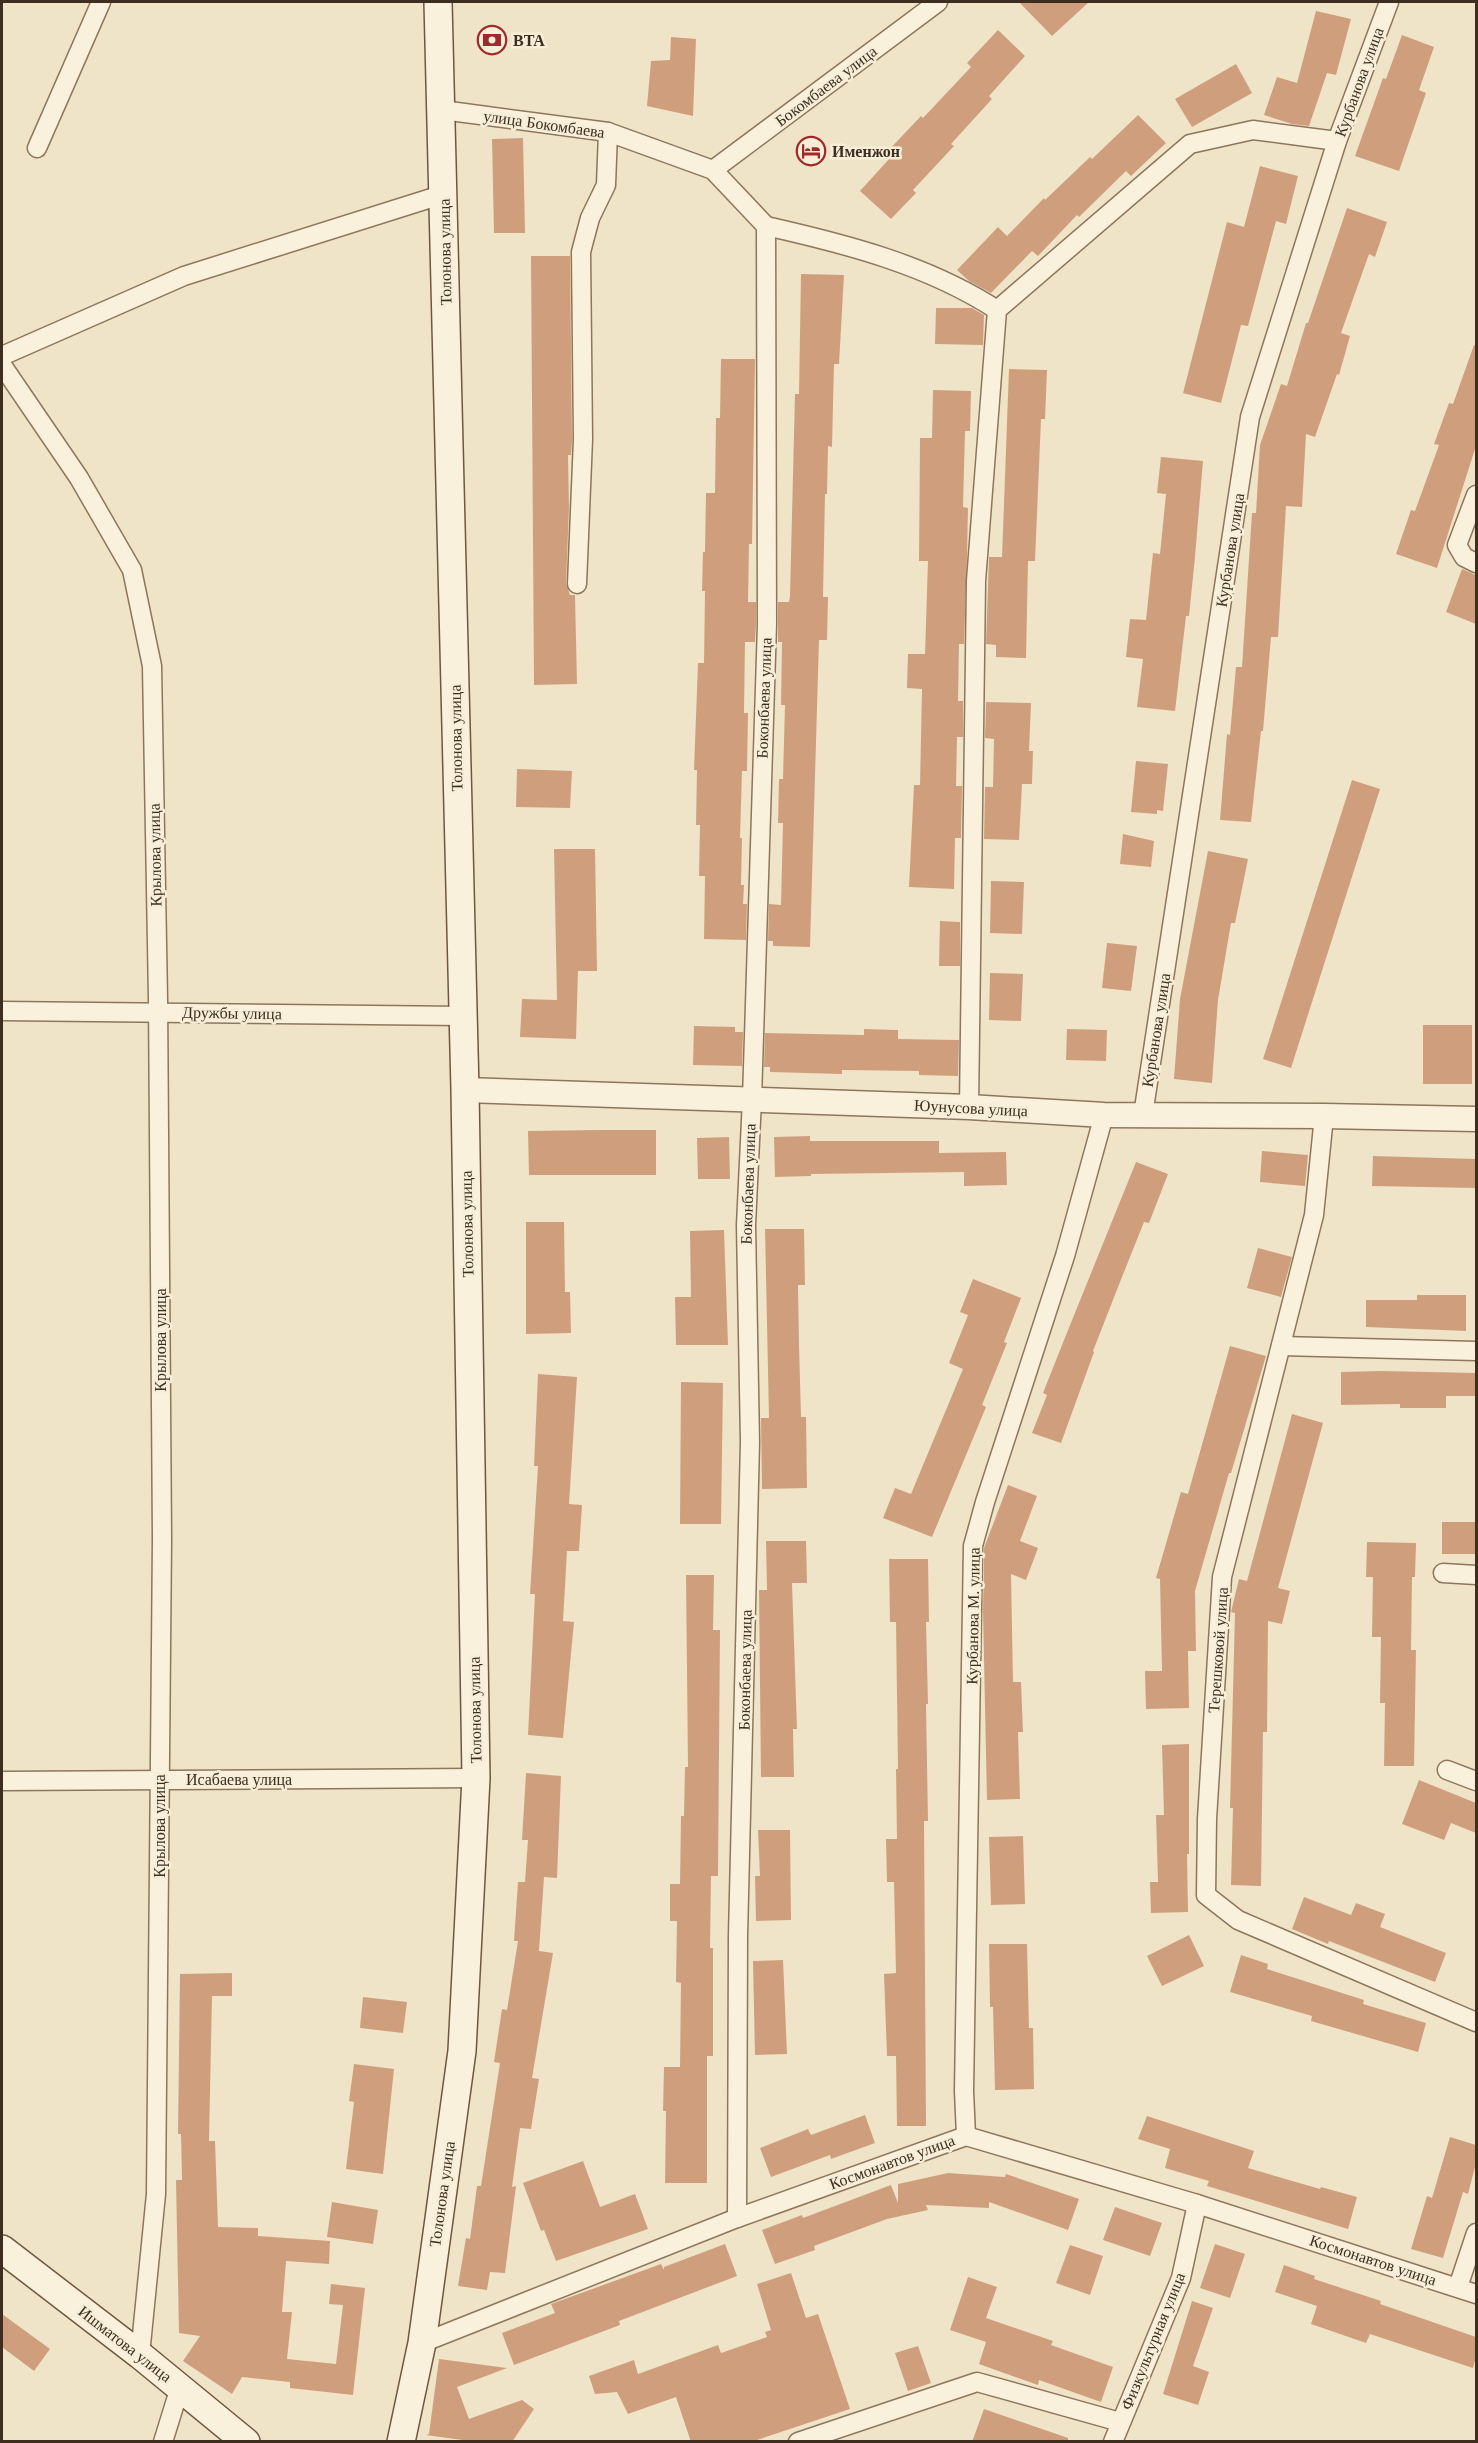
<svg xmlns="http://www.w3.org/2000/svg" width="1478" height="2443" font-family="'Times New Roman',serif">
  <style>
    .building { fill: #cf9f7d }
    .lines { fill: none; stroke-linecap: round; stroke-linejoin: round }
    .minor-casing { stroke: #8d765c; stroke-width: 21 }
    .tertiary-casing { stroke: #8d765c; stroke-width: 27 }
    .secondary-casing { stroke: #6f573f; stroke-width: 30 }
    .minor { stroke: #faf1dc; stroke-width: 18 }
    .tertiary { stroke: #faf1dc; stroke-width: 24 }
    .secondary { stroke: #faf1dc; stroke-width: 27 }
    .labels { text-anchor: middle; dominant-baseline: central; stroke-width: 5; stroke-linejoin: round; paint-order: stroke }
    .poi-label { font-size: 16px; font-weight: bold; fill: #3d2e20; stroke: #f7eed8; text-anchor: start }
    .street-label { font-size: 16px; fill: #3d2e20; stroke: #f7eed8 }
  </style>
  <rect width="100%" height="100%" fill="#f0e4c8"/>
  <!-- building -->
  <g class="building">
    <path d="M 1019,2 L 1089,2 L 1052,36 Z"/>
    <path d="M 1316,11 L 1351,19 L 1336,75 L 1327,73 L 1309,126 L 1292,124 L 1264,115 L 1277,77 L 1297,83 Z"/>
    <path d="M 998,30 L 1025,56 L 989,96 L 992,99 L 951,144 L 954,146 L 913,190 L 916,193 L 891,219 L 860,191 L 890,158 L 885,154 L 921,116 L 923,118 L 971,67 L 967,63 Z"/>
    <path d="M 1402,35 L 1434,47 L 1419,90 L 1426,93 L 1399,171 L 1355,156 L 1383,78 L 1386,79 Z"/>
    <path d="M 671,37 L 696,39 L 693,116 L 647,106 L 651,61 L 670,60 Z"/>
    <path d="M 1236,64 L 1252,93 L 1192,127 L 1175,99 Z"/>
    <path d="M 1138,115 L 1166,143 L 1131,176 L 1126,171 L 1079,217 L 1077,215 L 1038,256 L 1032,251 L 991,293 L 969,281 L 957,270 L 998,227 L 1007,236 L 1044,198 L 1045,200 L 1090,157 L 1092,159 Z"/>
    <path d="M 523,138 L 525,233 L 494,233 L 492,139 Z"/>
    <path d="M 1260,166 L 1298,176 L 1286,224 L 1276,221 L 1248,326 L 1241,325 L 1221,403 L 1183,393 L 1227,222 L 1244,227 Z"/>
    <path d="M 1347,208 L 1387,222 L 1375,257 L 1369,254 L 1341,333 L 1350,336 L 1339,375 L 1337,374 L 1315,437 L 1306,434 L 1302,507 L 1286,506 L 1278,637 L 1271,637 L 1263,731 L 1261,731 L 1251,822 L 1220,820 L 1227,734 L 1230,735 L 1236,667 L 1242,667 L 1252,513 L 1256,513 L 1260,445 L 1281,384 L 1287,386 L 1306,323 L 1308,323 Z"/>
    <path d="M 531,256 L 570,256 L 572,441 L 571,455 L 568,455 L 569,507 L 566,584 L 570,595 L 575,595 L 577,684 L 534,685 Z"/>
    <path d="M 801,274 L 844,275 L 839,364 L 834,364 L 832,447 L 828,446 L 827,494 L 825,494 L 823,597 L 828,597 L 827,640 L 819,640 L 810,947 L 773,946 L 773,941 L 768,941 L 769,904 L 781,905 L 783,823 L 778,823 L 779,779 L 783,779 L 785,705 L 781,705 L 782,642 L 778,642 L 778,602 L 789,602 L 790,596 L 795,394 L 799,394 Z"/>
    <path d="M 936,308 L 972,308 L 984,315 L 983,345 L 935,344 Z"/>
    <path d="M 1474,345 L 1476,345 L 1476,446 L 1437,568 L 1396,554 L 1411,510 L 1415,511 L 1439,445 L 1434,444 L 1449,403 L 1453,404 Z"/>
    <path d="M 721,359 L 755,359 L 752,544 L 749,544 L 748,602 L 756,602 L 756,624 L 755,642 L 745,642 L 744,713 L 748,713 L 747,771 L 742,771 L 740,838 L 742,838 L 741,885 L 744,885 L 743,904 L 747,904 L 746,940 L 704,939 L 705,876 L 699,876 L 700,825 L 696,825 L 697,770 L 694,770 L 698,663 L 704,663 L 705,591 L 702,591 L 703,552 L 705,552 L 706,493 L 715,493 L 716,418 L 720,418 Z"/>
    <path d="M 1009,369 L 1047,370 L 1045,419 L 1041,419 L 1035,561 L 1028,561 L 1026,658 L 996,657 L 996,645 L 986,644 L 989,557 L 1002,557 Z"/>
    <path d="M 933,390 L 971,391 L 970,431 L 965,431 L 963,507 L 968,508 L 967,556 L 964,644 L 959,644 L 958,701 L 963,701 L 963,737 L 957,737 L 956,786 L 962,786 L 961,838 L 955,838 L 954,889 L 909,887 L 914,785 L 920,785 L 922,689 L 907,688 L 908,654 L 925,654 L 928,561 L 919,561 L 920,438 L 932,438 Z"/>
    <path d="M 1161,457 L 1203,461 L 1195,557 L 1189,616 L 1186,616 L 1175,711 L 1137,707 L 1143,659 L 1126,657 L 1130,619 L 1146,620 L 1153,553 L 1160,554 L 1166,494 L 1157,493 Z"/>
    <path d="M 1462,569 L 1476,575 L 1476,624 L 1446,612 Z"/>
    <path d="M 986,702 L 1031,703 L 1029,751 L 1033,751 L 1032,784 L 1022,784 L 1019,840 L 984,839 L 985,787 L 993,787 L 994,739 L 985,738 Z"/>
    <path d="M 1136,761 L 1168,764 L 1163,811 L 1157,810 L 1157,814 L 1131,812 Z"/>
    <path d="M 517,769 L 572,771 L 570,808 L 516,807 Z"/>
    <path d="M 1352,780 L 1380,789 L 1291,1068 L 1263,1059 Z"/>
    <path d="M 1123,834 L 1154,841 L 1151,867 L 1120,864 Z"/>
    <path d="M 554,849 L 595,849 L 597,971 L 578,971 L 576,1039 L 520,1037 L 522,999 L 557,1000 Z"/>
    <path d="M 1208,851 L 1248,859 L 1235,923 L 1231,923 L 1218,1000 L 1212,1083 L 1174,1079 L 1180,999 Z"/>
    <path d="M 991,881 L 1024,882 L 1022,934 L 990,933 Z"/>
    <path d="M 940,921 L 960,922 L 960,966 L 939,966 Z"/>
    <path d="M 1107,943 L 1137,946 L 1131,991 L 1102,988 Z"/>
    <path d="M 990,973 L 1023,974 L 1021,1021 L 989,1020 Z"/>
    <rect x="1423" y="1025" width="49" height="59"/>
    <path d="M 694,1026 L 735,1027 L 735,1032 L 743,1032 L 742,1066 L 693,1065 Z"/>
    <path d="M 864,1029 L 898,1030 L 898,1039 L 959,1040 L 958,1076 L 919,1075 L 919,1071 L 842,1070 L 842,1074 L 770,1072 L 770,1067 L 764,1067 L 765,1033 L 864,1035 Z"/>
    <path d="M 1067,1029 L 1107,1030 L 1106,1061 L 1066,1060 Z"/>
    <path d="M 598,1130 L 656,1130 L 656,1175 L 529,1175 L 528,1131 Z"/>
    <path d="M 810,1136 L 810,1141 L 939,1141 L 939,1153 L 1006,1152 L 1007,1185 L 964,1186 L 964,1172 L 811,1174 L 811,1176 L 775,1177 L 774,1137 Z"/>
    <path d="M 729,1137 L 730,1179 L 698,1179 L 697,1138 Z"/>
    <path d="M 1262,1151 L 1308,1155 L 1305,1186 L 1260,1182 Z"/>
    <path d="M 1373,1156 L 1476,1159 L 1476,1188 L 1372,1186 Z"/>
    <path d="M 1136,1162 L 1168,1174 L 1149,1223 L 1144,1222 L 1120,1282 L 1093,1351 L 1094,1352 L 1061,1443 L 1032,1433 L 1047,1395 L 1043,1393 L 1064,1340 Z"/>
    <path d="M 526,1222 L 564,1222 L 565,1292 L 570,1292 L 571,1333 L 526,1334 Z"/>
    <path d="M 765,1229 L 804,1229 L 805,1285 L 798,1285 L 799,1344 L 801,1417 L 806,1417 L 807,1488 L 762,1489 L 761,1418 L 769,1418 Z"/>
    <path d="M 724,1230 L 728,1345 L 676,1345 L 675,1297 L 691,1297 L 690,1231 Z"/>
    <path d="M 1258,1248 L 1292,1257 L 1281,1297 L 1247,1288 Z"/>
    <path d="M 973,1279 L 1021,1298 L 1004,1342 L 1007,1343 L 982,1405 L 986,1407 L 932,1537 L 883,1518 L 895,1488 L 911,1494 L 963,1369 L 949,1363 L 968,1315 L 960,1312 Z"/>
    <path d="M 1417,1295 L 1466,1295 L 1466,1331 L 1366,1327 L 1366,1300 L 1417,1300 Z"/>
    <path d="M 1230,1346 L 1266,1356 L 1231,1473 L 1229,1473 L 1195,1591 L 1196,1651 L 1188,1651 L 1189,1708 L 1146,1709 L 1145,1671 L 1162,1671 L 1160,1579 L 1156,1578 L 1181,1492 L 1188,1494 Z"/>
    <path d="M 1381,1371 L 1476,1373 L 1476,1396 L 1446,1396 L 1446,1408 L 1400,1408 L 1400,1404 L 1341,1405 L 1341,1372 Z"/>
    <path d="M 538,1374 L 577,1377 L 569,1504 L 582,1505 L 579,1551 L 567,1551 L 563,1621 L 574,1622 L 563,1738 L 528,1735 L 535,1594 L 530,1594 L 538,1466 L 534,1466 Z"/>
    <path d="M 681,1382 L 723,1383 L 721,1524 L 680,1524 Z"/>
    <path d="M 1292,1414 L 1323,1423 L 1278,1588 L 1290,1591 L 1282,1624 L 1268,1621 L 1267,1732 L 1263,1732 L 1261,1886 L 1231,1885 L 1233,1808 L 1230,1808 L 1235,1613 L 1231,1612 L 1239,1579 L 1247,1581 Z"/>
    <path d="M 1008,1485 L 1037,1496 L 1020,1541 L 1038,1548 L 1026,1580 L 1011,1574 L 1013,1682 L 1021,1682 L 1023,1732 L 1018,1732 L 1020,1799 L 987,1800 L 983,1611 L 984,1558 L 986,1558 L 984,1557 L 984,1548 Z"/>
    <rect x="1442" y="1522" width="34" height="32"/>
    <path d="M 766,1541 L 806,1541 L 807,1583 L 792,1583 L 797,1729 L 793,1729 L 794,1777 L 761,1777 L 759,1590 L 767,1590 Z"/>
    <path d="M 1367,1542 L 1416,1543 L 1415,1577 L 1412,1577 L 1411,1650 L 1416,1650 L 1414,1766 L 1384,1766 L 1385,1703 L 1380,1703 L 1381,1637 L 1372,1637 L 1373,1577 L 1366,1577 Z"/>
    <path d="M 889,1559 L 928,1559 L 929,1622 L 926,1622 L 928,1704 L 926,1704 L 928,1821 L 924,1821 L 926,2126 L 897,2126 L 896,2056 L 887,2056 L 884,1974 L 896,1973 L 894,1882 L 887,1882 L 886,1839 L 897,1839 L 896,1769 L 898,1769 L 896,1622 L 890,1622 Z"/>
    <path d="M 686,1575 L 714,1575 L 713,1630 L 720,1630 L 718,1876 L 711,1876 L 710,1948 L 713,1948 L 713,2056 L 707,2056 L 707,2183 L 665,2183 L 666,2111 L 663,2111 L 664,2067 L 680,2067 L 681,1983 L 676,1982 L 677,1921 L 670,1921 L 670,1884 L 680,1884 L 681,1816 L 684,1816 L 685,1767 L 688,1767 Z"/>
    <path d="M 1189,1744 L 1189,1854 L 1187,1854 L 1188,1912 L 1151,1913 L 1150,1882 L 1158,1882 L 1156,1815 L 1164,1815 L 1162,1745 Z"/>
    <path d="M 526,1773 L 561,1776 L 557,1878 L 544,1877 L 539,1951 L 553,1953 L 532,2078 L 539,2079 L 531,2129 L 520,2128 L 512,2187 L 516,2186 L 505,2273 L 490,2272 L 487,2290 L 458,2286 L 466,2238 L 470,2239 L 477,2186 L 481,2186 L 500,2063 L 494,2062 L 502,2009 L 507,2010 L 518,1941 L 514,1941 L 518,1882 L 525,1882 L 528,1840 L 522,1840 Z"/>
    <path d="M 1419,1780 L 1476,1803 L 1476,1833 L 1451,1823 L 1444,1840 L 1402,1824 Z"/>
    <path d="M 758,1830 L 790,1830 L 791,1920 L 756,1921 L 755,1876 L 760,1876 Z"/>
    <path d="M 1023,1836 L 1025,1904 L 991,1905 L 989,1837 Z"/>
    <path d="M 1304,1897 L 1351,1915 L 1356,1903 L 1385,1914 L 1380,1927 L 1446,1953 L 1435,1982 L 1329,1941 L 1328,1944 L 1292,1929 Z"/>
    <path d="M 1189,1935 L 1204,1966 L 1162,1986 L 1147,1956 Z"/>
    <path d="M 989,1944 L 1027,1944 L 1029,2028 L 1033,2028 L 1034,2089 L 995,2090 L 993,2007 L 990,2007 Z"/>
    <path d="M 1241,1955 L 1268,1964 L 1267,1969 L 1364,2000 L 1363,2004 L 1426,2023 L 1418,2052 L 1311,2021 L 1312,2016 L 1230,1992 Z"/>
    <path d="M 783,1960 L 787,2054 L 755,2055 L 753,1961 Z"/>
    <path d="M 232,1973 L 232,1996 L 212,1996 L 209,2141 L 215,2141 L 218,2227 L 258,2228 L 258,2236 L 330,2241 L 329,2264 L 286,2261 L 282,2312 L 292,2312 L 287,2359 L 336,2364 L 343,2305 L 329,2304 L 331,2284 L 365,2288 L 353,2395 L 290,2388 L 290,2382 L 242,2377 L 232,2394 L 183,2361 L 200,2336 L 179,2333 L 176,2180 L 182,2180 L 181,2134 L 178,2134 L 180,1974 Z"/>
    <path d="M 363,1997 L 407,2002 L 403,2033 L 360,2028 Z"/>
    <path d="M 354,2064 L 394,2069 L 383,2174 L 346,2169 L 354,2102 L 349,2101 Z"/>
    <path d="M 865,2115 L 875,2143 L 831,2159 L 830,2155 L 771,2177 L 760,2148 L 808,2129 L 811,2135 Z"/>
    <path d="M 1147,2116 L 1254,2151 L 1248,2168 L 1320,2189 L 1321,2187 L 1357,2197 L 1348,2229 L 1207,2186 L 1209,2181 L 1165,2168 L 1170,2149 L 1138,2139 Z"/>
    <path d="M 1450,2137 L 1476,2145 L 1476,2163 L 1468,2194 L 1463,2192 L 1443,2258 L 1411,2249 L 1427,2196 L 1432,2198 Z"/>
    <path d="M 583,2161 L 600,2207 L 635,2194 L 648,2229 L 556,2261 L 544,2230 L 541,2231 L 523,2183 Z"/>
    <path d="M 948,2173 L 1005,2177 L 1006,2174 L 1079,2199 L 1068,2230 L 989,2202 L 989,2208 L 926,2205 L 928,2210 L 887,2219 L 814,2246 L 815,2250 L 775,2264 L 762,2230 L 802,2215 L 803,2218 L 891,2185 L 898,2203 L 898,2184 Z"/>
    <path d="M 332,2202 L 378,2210 L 373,2244 L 327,2237 Z"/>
    <path d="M 1115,2207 L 1162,2223 L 1150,2256 L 1103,2240 Z"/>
    <path d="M 725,2244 L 737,2276 L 619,2321 L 620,2325 L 514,2365 L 502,2333 L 555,2313 L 551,2304 L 661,2264 L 664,2270 L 664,2267 Z"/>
    <path d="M 1215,2244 L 1245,2254 L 1230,2298 L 1200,2288 Z"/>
    <path d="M 1070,2245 L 1103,2256 L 1090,2295 L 1056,2283 Z"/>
    <path d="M 1284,2265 L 1315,2276 L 1314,2279 L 1381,2301 L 1380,2304 L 1476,2337 L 1476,2357 L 1473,2368 L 1370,2334 L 1366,2343 L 1311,2324 L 1317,2306 L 1275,2292 Z"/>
    <path d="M 791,2273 L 806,2318 L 818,2314 L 850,2409 L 751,2442 L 691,2442 L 676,2397 L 628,2414 L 617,2392 L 595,2394 L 589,2376 L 634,2360 L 638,2374 L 718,2345 L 721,2353 L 767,2337 L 765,2332 L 771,2330 L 757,2284 Z"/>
    <path d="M 968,2277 L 997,2287 L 986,2318 L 1053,2341 L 1051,2345 L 1113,2367 L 1101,2402 L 1039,2380 L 1038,2385 L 979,2364 L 986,2342 L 950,2330 Z"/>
    <path d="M 1192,2301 L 1213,2308 L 1193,2366 L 1209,2372 L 1198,2405 L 1163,2394 Z"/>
    <path d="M 2,2314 L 50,2349 L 34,2371 L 2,2347 Z"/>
    <path d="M 918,2346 L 931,2383 L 908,2391 L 895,2353 Z"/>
    <path d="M 439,2359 L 507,2368 L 457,2387 L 469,2419 L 522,2400 L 534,2409 L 512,2442 L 477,2442 L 426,2435 L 429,2434 Z"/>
    <path d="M 984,2409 L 1068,2438 L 1068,2442 L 972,2442 Z"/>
  </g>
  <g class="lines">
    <!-- minor casing -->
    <g class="minor-casing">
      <g id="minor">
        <path d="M 442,110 L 608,132 L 713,170 L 766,226 L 767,624 L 752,1099 L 746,1225 L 750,1442 L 738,1936 L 737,2218"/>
        <path d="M 37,148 L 101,2"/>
        <path d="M 713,170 L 938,2"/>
        <path d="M 766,226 C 846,244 928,265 997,310"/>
        <path d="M 2,356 L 184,276 L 444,194"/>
        <path d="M 2,365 L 79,478 L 132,570 L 152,666 L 158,999 L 162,1539 L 156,2194 L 140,2355"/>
        <path d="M 1476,495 L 1457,545 L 1464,557 L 1476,563"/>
        <path d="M 577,584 L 583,439 L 581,252 L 590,218 L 606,185 L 608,132"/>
        <path d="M 2,1011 L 463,1016"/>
        <path d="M 969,1107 L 976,581 L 997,310 L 1190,144 L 1253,130 L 1337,141"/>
        <path d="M 1143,1115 L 1250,417 L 1337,141 L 1389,2"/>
        <path d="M 1324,1116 L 1314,1215 L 1222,1577 L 1207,1819 L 1206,1895 L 1238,1920 L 1476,2022"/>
        <path d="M 1281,1346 L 1476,1351"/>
        <path d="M 1443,1573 L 1476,1575"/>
        <path d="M 1447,1770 L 1476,1781"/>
        <path d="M 2,1781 L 476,1778"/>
        <path d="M 966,2136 L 964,2091 L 973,1546 L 985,1502 L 1065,1256 L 1104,1115"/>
        <path d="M 1458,2287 L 1476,2233"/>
        <path d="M 422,2343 L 737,2218 L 966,2136 L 1197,2204 L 1476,2294"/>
        <path d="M 163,2442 L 180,2387"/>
        <path d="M 798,2442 L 977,2382 L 1120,2422"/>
        <path d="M 1113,2442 L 1181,2278 L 1197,2204"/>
      </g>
    </g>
    <!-- tertiary casing -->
    <g class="tertiary-casing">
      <path id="tertiary" d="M 465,1090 L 969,1107 L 1104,1115 L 1324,1116 L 1476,1119"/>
    </g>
    <!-- secondary casing -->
    <g class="secondary-casing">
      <g id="secondary">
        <path d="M 2,2249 L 140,2355 L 246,2442"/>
        <path d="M 401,2442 L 422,2343 L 462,2051 L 476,1778 L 465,1090 L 438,2"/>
      </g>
    </g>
    <!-- minor -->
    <use href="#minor" class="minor"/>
    <!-- tertiary -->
    <use href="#tertiary" class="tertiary"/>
    <!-- secondary -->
    <use href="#secondary" class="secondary"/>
  </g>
  <!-- icons -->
  <defs>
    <g id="bank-ring" transform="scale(1.5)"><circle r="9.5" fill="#f7eed8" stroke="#9e2a2b" stroke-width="1.5"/><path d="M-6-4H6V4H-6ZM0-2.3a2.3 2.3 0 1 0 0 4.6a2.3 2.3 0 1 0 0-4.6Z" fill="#9e2a2b"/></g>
    <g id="hotel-ring" transform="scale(1.5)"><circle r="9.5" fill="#f7eed8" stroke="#9e2a2b" stroke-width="1.5"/><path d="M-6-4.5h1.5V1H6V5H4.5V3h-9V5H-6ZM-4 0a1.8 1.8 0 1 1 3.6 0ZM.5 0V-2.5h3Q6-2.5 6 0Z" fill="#9e2a2b"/></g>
  </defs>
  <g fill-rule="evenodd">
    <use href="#bank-ring" x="492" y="40"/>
    <use href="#hotel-ring" x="811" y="151"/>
  </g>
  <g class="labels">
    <!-- poi labels -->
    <g class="poi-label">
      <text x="513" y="40">BTA</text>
      <text x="832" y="151">Именжон</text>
    </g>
    <!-- street labels -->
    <g class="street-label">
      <text transform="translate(1359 82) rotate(-70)">Курбанова улица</text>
      <text transform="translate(826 86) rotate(-37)">Бокомбаева улица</text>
      <text transform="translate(544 124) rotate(8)">улица Бокомбаева</text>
      <text transform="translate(445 252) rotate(-91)">Толонова улица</text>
      <text transform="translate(1230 550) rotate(-81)">Курбанова улица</text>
      <text transform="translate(764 698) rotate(-88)">Боконбаева улица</text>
      <text transform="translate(456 738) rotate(-91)">Толонова улица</text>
      <text transform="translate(155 855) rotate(-91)">Крылова улица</text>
      <text transform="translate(232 1013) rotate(1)">Дружбы улица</text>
      <text transform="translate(1156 1030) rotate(-81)">Курбанова улица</text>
      <text transform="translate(971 1108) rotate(3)">Юунусова улица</text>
      <text transform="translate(748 1184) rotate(-88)">Боконбаева улица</text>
      <text transform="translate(467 1224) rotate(-91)">Толонова улица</text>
      <text transform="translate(160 1340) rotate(-90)">Крылова улица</text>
      <text transform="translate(973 1616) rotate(-89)">Курбанова М. улица</text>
      <text transform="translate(1218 1650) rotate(-86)">Терешковой улица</text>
      <text transform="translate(745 1670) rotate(-89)">Боконбаева улица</text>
      <text transform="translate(475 1710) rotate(-91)">Толонова улица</text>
      <text x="239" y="1779">Исабаева улица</text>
      <text transform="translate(159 1826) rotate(-90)">Крылова улица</text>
      <text transform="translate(892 2162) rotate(-20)">Космонавтов улица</text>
      <text transform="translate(442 2194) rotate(-82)">Толонова улица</text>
      <text transform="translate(1373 2260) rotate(18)">Космонавтов улица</text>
      <text transform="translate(1153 2341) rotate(-68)">Физкультурная улица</text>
      <text transform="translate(125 2344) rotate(38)">Ишматова улица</text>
    </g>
  </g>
  <!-- border -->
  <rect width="1478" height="2443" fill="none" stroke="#3d2e20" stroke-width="6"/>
</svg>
